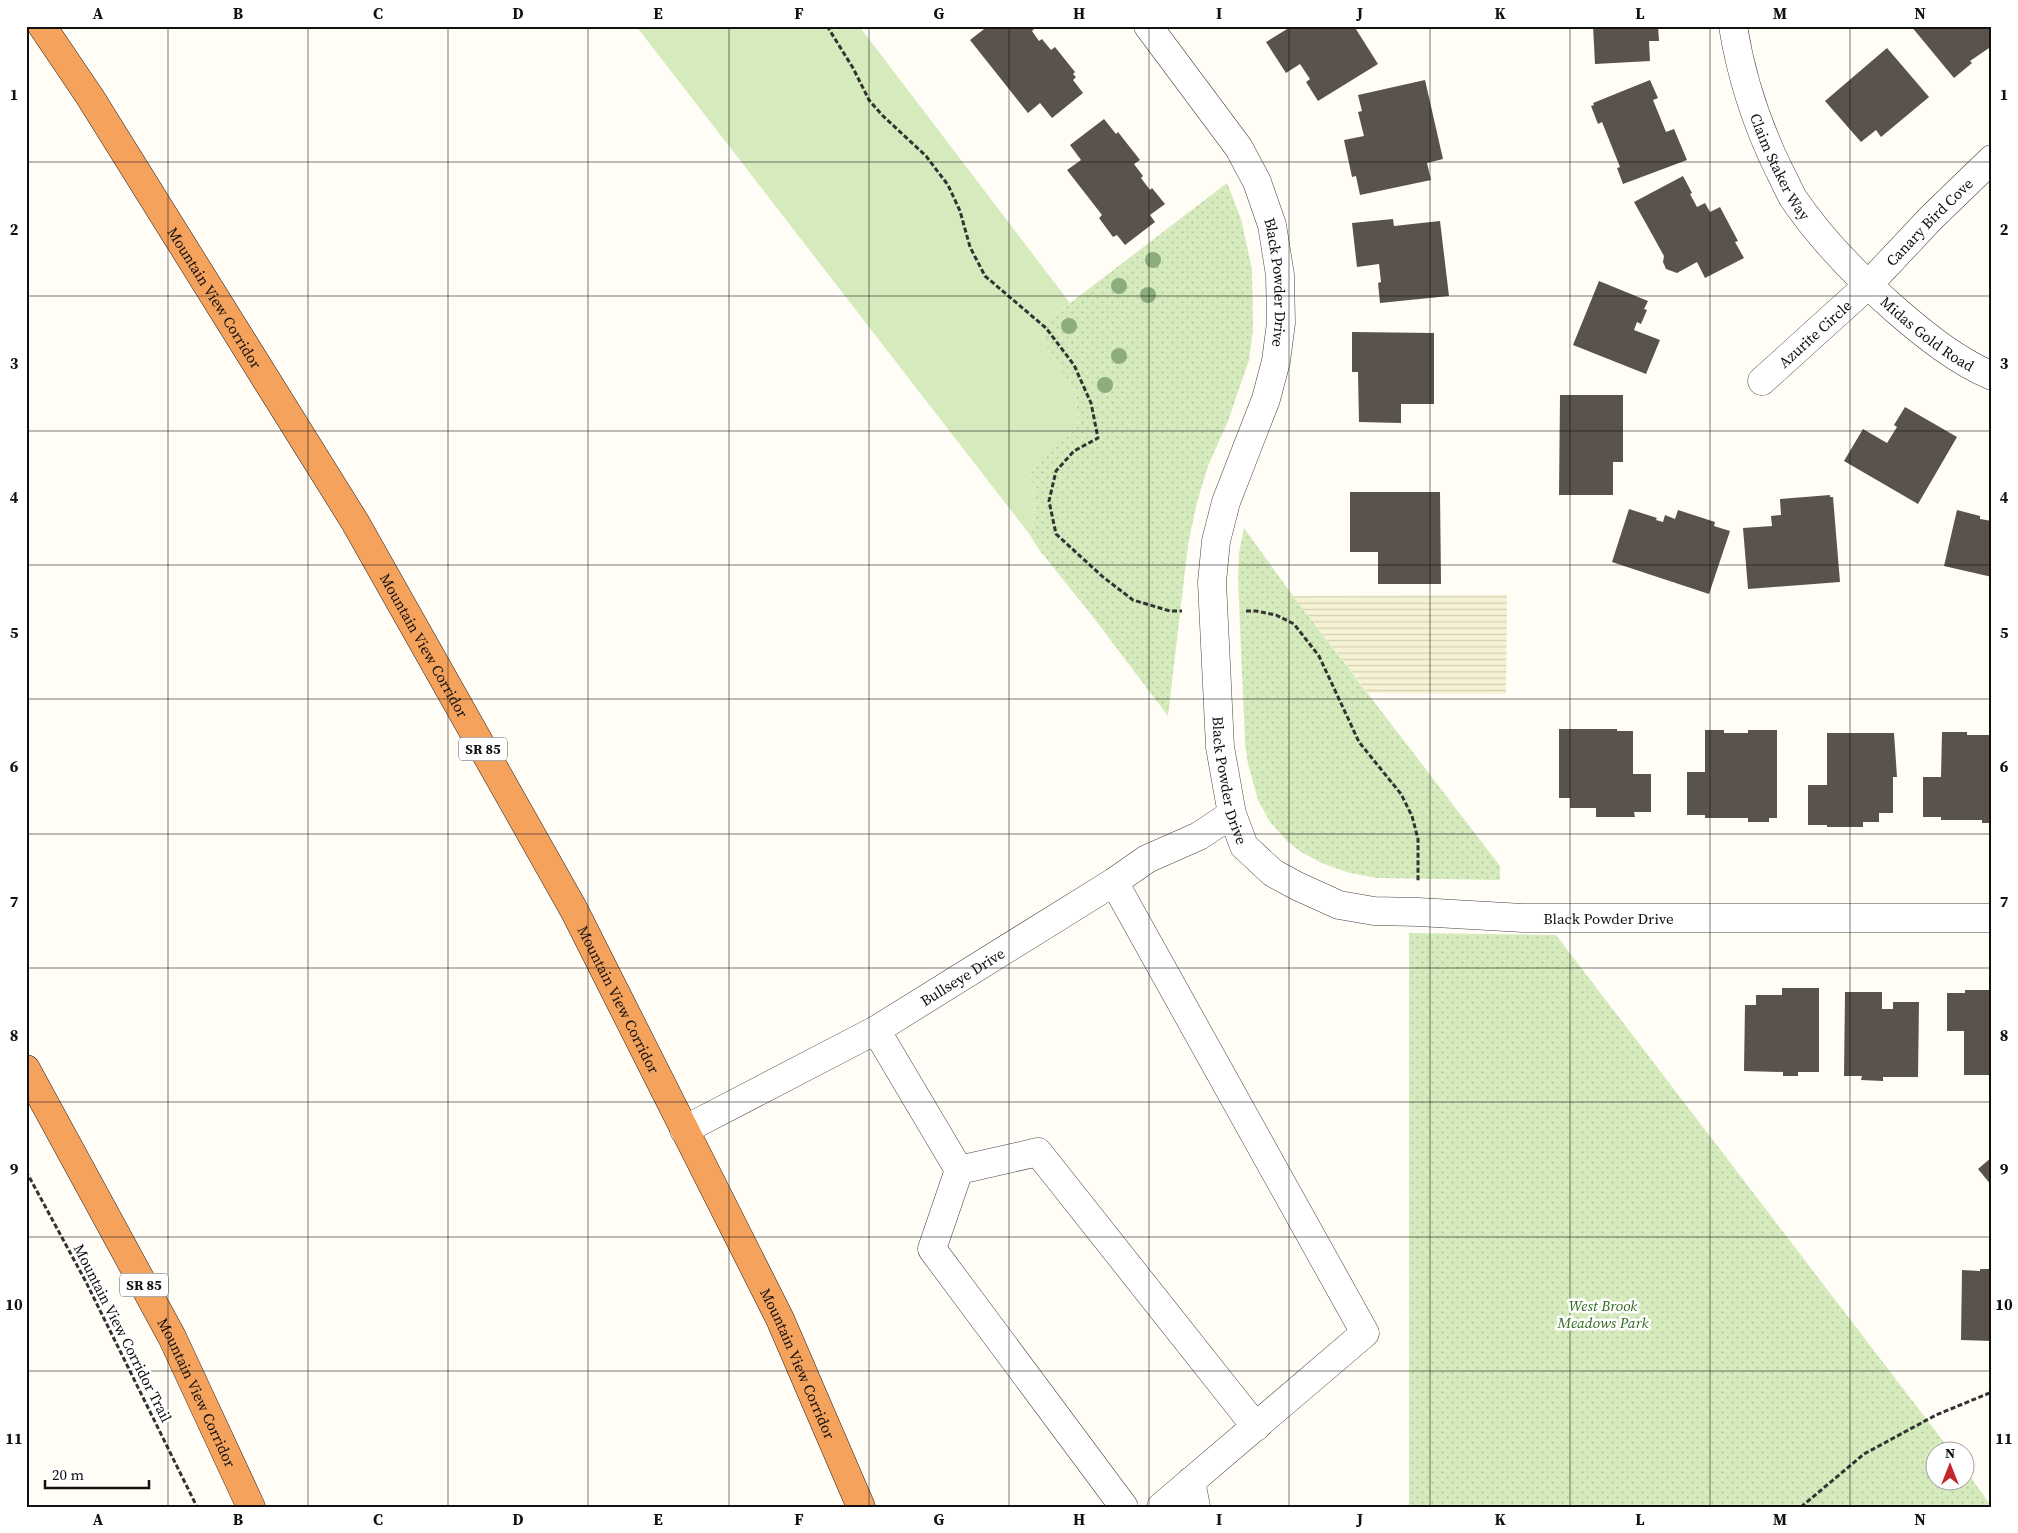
<svg xmlns="http://www.w3.org/2000/svg" width="2018" height="1533" font-family="'Source Serif 4',serif">
  <style>
    .farmland { fill: url(#farmland-rules) }
    .grass { fill: #d5ebbd }
    .park { fill: url(#park-dots) }
    .building { fill: #5a524d }
    .lines { fill: none; stroke-linecap: round; stroke-linejoin: round }
    .minor-casing { stroke: #444; stroke-width: 29 }
    .highway-casing { stroke: #222; stroke-width: 29 }
    .path { stroke: #333; stroke-width: 3; stroke-dasharray: 5 2.5; stroke-linecap: butt }
    .minor { stroke: #fff; stroke-width: 28 }
    .highway { stroke: #f5a25d; stroke-width: 28 }
    .tree { fill: #8dad7f }
    .grid { fill: none; stroke: #111; stroke-width: 1; stroke-opacity: 0.55 }
    .labels { text-anchor: middle; dominant-baseline: central; stroke-width: 5; stroke-linejoin: round; paint-order: stroke }
    .shield { fill: #fff; stroke: #585858; stroke-width: 1 }
    .shield-label { font-size: 14px; font-weight: bold; fill: #111 }
    .street-label { font-size: 15px; fill: #111; stroke: #fff }
    .park-label { font-size: 15px; font-style: italic; fill: #2f6b1f; stroke: #fff }
    .neatline { fill: none; stroke: #111; stroke-width: 2 }
    .grid-label { font-size: 16px; text-anchor: middle; font-weight: bold; fill: #111 }
  </style>
  <defs>
    <pattern id="farmland-rules" width="6" height="5" patternUnits="userSpaceOnUse" patternTransform="scale(1.25)"><rect width="6" height="5" fill="#f6f3d4"/><path d="M0 2.5h6" fill="none" stroke="#d2cfb5"/></pattern>
    <pattern id="park-dots" width="8" height="8" patternUnits="userSpaceOnUse" patternTransform="scale(1.25)"><rect width="8" height="8" fill="#d5ebbd"/><path d="M2 2h.1M6 6h.1" fill="none" stroke="#b6c8a1" stroke-width="1.8" stroke-linecap="round"/></pattern>
  </defs>
  <rect width="100%" height="100%" fill="#fffdf5"/>
  <!-- farmland -->
  <path class="farmland" d="M 1507,595 L 1506,694 L 1368,693 L 1293,596 Z"/>
  <!-- grass -->
  <path class="grass" d="M 636,26 L 859,26 L 1070,303 L 1048,320 L 1042,339 L 1075,393 L 1079,426 L 1031,472 C 1034,493 1037,514 1030,535 Z"/>
  <!-- park -->
  <g class="park">
    <path d="M 1227,183 L 1241,219 L 1252,269 L 1253,329 L 1249,360 L 1228,421 L 1208,466 L 1197,502 L 1188,545 L 1168,716 L 1090,613 L 1040,551 L 1030,535 C 1037,514 1034,493 1031,472 L 1079,425 L 1075,393 L 1042,339 L 1048,320 Z"/>
    <path d="M 1244,528 L 1293,596 L 1500,866 L 1500,880 L 1376,878 L 1346,872 L 1322,863 L 1301,852 L 1287,841 L 1270,822 L 1258,800 L 1248,764 L 1245,743 L 1238,578 L 1239,553 Z"/>
    <path d="M 1409,933 L 1556,935 L 1950,1450 L 1936,1450 L 1936,1480 L 1966,1480 L 1966,1471 L 1992,1507 L 1409,1507 Z"/>
  </g>
  <!-- building -->
  <g class="building">
    <path d="M 988,26 L 1032,26 L 1034,29 L 1032,31 L 1039,41 L 1042,39 L 1051,50 L 1055,47 L 1075,72 L 1073,74 L 1076,77 L 1073,80 L 1083,93 L 1052,118 L 1040,103 L 1028,113 L 970,40 Z"/>
    <path d="M 1292,26 L 1354,26 L 1378,64 L 1318,101 L 1306,82 L 1310,79 L 1300,64 L 1286,73 L 1266,42 Z"/>
    <path d="M 1593,26 L 1658,26 L 1659,41 L 1649,41 L 1650,61 L 1595,64 Z"/>
    <path d="M 1911,26 L 1992,26 L 1992,46 L 1970,61 L 1972,63 L 1954,78 Z"/>
    <path d="M 1887,48 L 1929,97 L 1881,137 L 1876,130 L 1861,142 L 1825,101 Z"/>
    <path d="M 1425,80 L 1443,159 L 1427,163 L 1431,180 L 1360,195 L 1356,176 L 1352,177 L 1344,140 L 1364,136 L 1358,112 L 1362,111 L 1358,95 Z"/>
    <path d="M 1650,80 L 1658,98 L 1653,100 L 1666,132 L 1674,129 L 1687,160 L 1623,184 L 1617,168 L 1620,167 L 1602,122 L 1598,124 L 1591,106 L 1594,105 L 1593,103 Z"/>
    <path d="M 1104,119 L 1116,134 L 1118,132 L 1140,160 L 1134,164 L 1143,176 L 1141,178 L 1150,190 L 1152,188 L 1165,204 L 1150,215 L 1155,222 L 1125,245 L 1117,235 L 1113,237 L 1099,218 L 1102,215 L 1067,170 L 1081,160 L 1070,145 Z"/>
    <path d="M 1683,176 L 1692,193 L 1690,194 L 1697,207 L 1705,203 L 1710,212 L 1720,207 L 1738,241 L 1735,242 L 1744,258 L 1705,278 L 1697,262 L 1677,273 L 1666,269 L 1663,262 L 1664,256 L 1634,202 Z"/>
    <path d="M 1393,219 L 1394,226 L 1440,221 L 1449,296 L 1380,303 L 1378,283 L 1381,282 L 1379,264 L 1357,267 L 1352,223 Z"/>
    <path d="M 1599,281 L 1648,301 L 1644,309 L 1647,310 L 1641,324 L 1637,322 L 1634,330 L 1660,340 L 1646,374 L 1573,345 Z"/>
    <path d="M 1352,332 L 1434,333 L 1434,404 L 1401,404 L 1401,423 L 1359,422 L 1358,372 L 1352,372 Z"/>
    <path d="M 1560,395 L 1623,395 L 1623,462 L 1613,462 L 1613,495 L 1559,495 Z"/>
    <path d="M 1905,407 L 1957,437 L 1918,504 L 1844,461 L 1863,429 L 1887,443 L 1897,427 L 1894,425 Z"/>
    <path d="M 1350,492 L 1440,492 L 1441,584 L 1378,584 L 1378,552 L 1350,552 Z"/>
    <path d="M 1830,495 L 1830,497 L 1833,497 L 1840,582 L 1748,589 L 1743,528 L 1772,526 L 1771,516 L 1781,515 L 1780,499 Z"/>
    <path d="M 1629,509 L 1657,518 L 1656,520 L 1663,522 L 1665,515 L 1675,519 L 1678,510 L 1715,522 L 1714,526 L 1730,531 L 1709,594 L 1612,562 Z"/>
    <path d="M 1957,510 L 1980,516 L 1980,519 L 1992,521 L 1992,577 L 1944,566 Z"/>
    <path d="M 1559,729 L 1617,729 L 1617,731 L 1633,731 L 1633,774 L 1651,774 L 1651,812 L 1634,812 L 1635,817 L 1596,817 L 1596,808 L 1570,808 L 1570,798 L 1559,798 Z"/>
    <path d="M 1705,730 L 1724,730 L 1724,733 L 1748,733 L 1748,730 L 1777,730 L 1777,818 L 1769,818 L 1769,822 L 1748,822 L 1748,818 L 1705,818 L 1705,815 L 1687,815 L 1687,772 L 1705,772 Z"/>
    <path d="M 1942,732 L 1967,732 L 1967,735 L 1989,735 L 1989,732 L 1992,732 L 1992,823 L 1982,823 L 1982,820 L 1941,820 L 1941,817 L 1923,817 L 1923,777 L 1941,777 Z"/>
    <path d="M 1827,733 L 1894,733 L 1897,777 L 1893,777 L 1893,813 L 1879,813 L 1879,822 L 1863,822 L 1863,827 L 1827,827 L 1827,825 L 1808,825 L 1808,785 L 1827,785 Z"/>
    <path d="M 1782,988 L 1819,988 L 1819,1072 L 1798,1072 L 1798,1076 L 1783,1076 L 1783,1072 L 1744,1071 L 1745,1005 L 1756,1005 L 1756,995 L 1782,995 Z"/>
    <path d="M 1965,990 L 1992,990 L 1992,1075 L 1964,1075 L 1964,1031 L 1947,1031 L 1947,993 L 1965,993 Z"/>
    <path d="M 1845,992 L 1882,992 L 1882,1009 L 1893,1009 L 1893,1002 L 1919,1002 L 1918,1077 L 1883,1077 L 1883,1081 L 1861,1080 L 1862,1076 L 1844,1076 Z"/>
    <path d="M 1992,1157 L 1992,1186 L 1978,1169 Z"/>
    <path d="M 1980,1269 L 1992,1269 L 1992,1341 L 1961,1340 L 1962,1270 L 1980,1271 Z"/>
  </g>
  <g class="lines">
    <!-- minor casing -->
    <g class="minor-casing">
      <g id="minor">
        <path id="s1" d="M 1148,26 L 1239,148 L 1257,182 L 1272,225 L 1280,275 L 1281,323 L 1276,361 L 1266,399 L 1226,502 L 1216,541 L 1212,582 L 1220,747 L 1232,814 L 1244,846 L 1273,873 L 1297,886 L 1339,905 L 1374,911 L 1418,912 L 1523,918 L 1992,918"/>
        <path id="s2" d="M 1733,26 C 1741,76 1757,125 1779,170 C 1784,179 1788,189 1793,198 C 1822,241 1859,278 1898,312 C 1926,336 1957,361 1992,376"/>
        <path id="s3" d="M 1762,381 L 1868,285 L 1931,218 L 1992,159"/>
        <path d="M 1114,882 L 1365,1333 L 1161,1507"/>
        <path d="M 876,1030 L 959,1170 L 932,1249 L 1124,1507"/>
        <path id="s4" d="M 684,1130 L 876,1030 L 1114,882 L 1147,859 L 1199,836 L 1232,814"/>
        <path d="M 959,1170 L 1038,1152 L 1256,1427"/>
        <path d="M 1191,1481 L 1196,1507"/>
      </g>
    </g>
    <!-- highway casing -->
    <g class="highway-casing">
      <g id="highway">
        <path id="s5" d="M 42,26 L 90,97 L 355,522 L 574,910 L 780,1319 L 861,1507"/>
        <path id="s6" d="M 26,1069 L 172,1337 L 251,1507"/>
      </g>
    </g>
    <!-- path -->
    <g class="path">
      <path d="M 827,26 L 853,68 L 869,100 L 882,115 L 926,156 L 948,185 L 960,211 L 970,247 L 985,276 L 1046,328 L 1074,365 L 1091,403 L 1098,438 L 1074,451 L 1056,471 L 1049,501 L 1056,534 L 1103,577 L 1133,600 L 1170,611 L 1182,611"/>
      <path d="M 1246,611 L 1256,611 L 1276,615 L 1294,624 L 1319,656 L 1359,742 L 1401,794 L 1412,816 L 1418,839 L 1418,882"/>
      <path d="M 26,1171 L 86,1282 L 197,1507"/>
      <path d="M 1801,1507 L 1864,1454 L 1936,1415 L 1992,1392"/>
    </g>
    <!-- minor -->
    <use href="#minor" class="minor"/>
    <!-- highway -->
    <use href="#highway" class="highway"/>
  </g>
  <!-- trees -->
  <g class="tree">
    <circle cx="1153" cy="260" r="8"/>
    <circle cx="1119" cy="286" r="8"/>
    <circle cx="1148" cy="295" r="8"/>
    <circle cx="1069" cy="326" r="8"/>
    <circle cx="1119" cy="356" r="8"/>
    <circle cx="1105" cy="385" r="8"/>
  </g>
  <!-- grid -->
  <path class="grid" d="M 168,26 L 168,1507M 308,26 L 308,1507M 448,26 L 448,1507M 588,26 L 588,1507M 729,26 L 729,1507M 869,26 L 869,1507M 1009,26 L 1009,1507M 1149,26 L 1149,1507M 1289,26 L 1289,1507M 1430,26 L 1430,1507M 1570,26 L 1570,1507M 1710,26 L 1710,1507M 1850,26 L 1850,1507M 26,162 L 1992,162M 26,296 L 1992,296M 26,431 L 1992,431M 26,565 L 1992,565M 26,699 L 1992,699M 26,834 L 1992,834M 26,968 L 1992,968M 26,1102 L 1992,1102M 26,1237 L 1992,1237M 26,1371 L 1992,1371"/>
  <g class="labels">
    <!-- shield labels -->
    <g class="shield">
      <rect x="459" y="737.5" width="48" height="23" rx="4"/>
      <rect x="120" y="1273.5" width="48" height="23" rx="4"/>
    </g>
    <g class="shield-label">
      <text x="483" y="749">SR 85</text>
      <text x="144" y="1285">SR 85</text>
    </g>
    <!-- street labels -->
    <g class="street-label">
      <text stroke="none"><textPath href="#s2" startOffset="149">Claim Staker Way</textPath></text>
      <text stroke="none"><textPath href="#s3" startOffset="231">Canary Bird Cove</textPath></text>
      <text stroke="none"><textPath href="#s1" startOffset="294">Black Powder Drive</textPath></text>
      <text stroke="none"><textPath href="#s5" startOffset="322">Mountain View Corridor</textPath></text>
      <text stroke="none"><textPath href="#s2" startOffset="375">Midas Gold Road</textPath></text>
      <text stroke="none"><textPath href="#s3" startOffset="71">Azurite Circle</textPath></text>
      <text stroke="none"><textPath href="#s5" startOffset="728">Mountain View Corridor</textPath></text>
      <text stroke="none"><textPath href="#s1" startOffset="804">Black Powder Drive</textPath></text>
      <text stroke="none"><textPath href="#s1" startOffset="1255">Black Powder Drive</textPath></text>
      <text stroke="none"><textPath href="#s4" startOffset="318">Bullseye Drive</textPath></text>
      <text stroke="none"><textPath href="#s5" startOffset="1132">Mountain View Corridor</textPath></text>
      <text transform="translate(123 1333) rotate(63)">Mountain View Corridor Trail</text>
      <text stroke="none"><textPath href="#s5" startOffset="1538">Mountain View Corridor</textPath></text>
      <text stroke="none"><textPath href="#s6" startOffset="366">Mountain View Corridor</textPath></text>
    </g>
    <!-- park labels -->
    <g class="park-label">
      <text x="1603" y="1305">West Brook<tspan x="1603" dy="17">Meadows Park</tspan></text>
    </g>
  </g>
  <!-- border -->
  <rect width="2018" height="1533" fill="none" stroke="#ffffff" stroke-width="55"/>
  <!-- north arrow -->
  <g transform="translate(1950 1466)"><circle r="24" fill="#ffffff" stroke="#a0a0a0"/>
  <path d="M0-4L9 19L0 12L-9 19Z" fill="#c4262e"/>
  <text y="-8" font-size="14" font-weight="bold" text-anchor="middle" fill="#111111">N</text>
  </g>
  <!-- scale -->
  <path d="M45 1480v8h104v-8" fill="none" stroke="#111111" stroke-width="2.5"/>
  <text x="52" y="1480" font-size="15" fill="#111111" stroke="#ffffff" stroke-width="4" paint-order="stroke">20 m</text>
  <rect x="28" y="28" width="1962" height="1478" class="neatline"/>
  <g class="grid-label">
    <text x="98" y="19">A</text>
    <text x="238" y="19">B</text>
    <text x="378" y="19">C</text>
    <text x="518" y="19">D</text>
    <text x="658" y="19">E</text>
    <text x="799" y="19">F</text>
    <text x="939" y="19">G</text>
    <text x="1079" y="19">H</text>
    <text x="1219" y="19">I</text>
    <text x="1360" y="19">J</text>
    <text x="1500" y="19">K</text>
    <text x="1640" y="19">L</text>
    <text x="1780" y="19">M</text>
    <text x="1920" y="19">N</text>
    <text x="14" y="100">1</text>
    <text x="2004" y="100">1</text>
    <text x="14" y="235">2</text>
    <text x="2004" y="235">2</text>
    <text x="14" y="369">3</text>
    <text x="2004" y="369">3</text>
    <text x="14" y="503">4</text>
    <text x="2004" y="503">4</text>
    <text x="14" y="638">5</text>
    <text x="2004" y="638">5</text>
    <text x="14" y="772">6</text>
    <text x="2004" y="772">6</text>
    <text x="14" y="907">7</text>
    <text x="2004" y="907">7</text>
    <text x="14" y="1041">8</text>
    <text x="2004" y="1041">8</text>
    <text x="14" y="1175">9</text>
    <text x="2004" y="1175">9</text>
    <text x="14" y="1310">10</text>
    <text x="2004" y="1310">10</text>
    <text x="14" y="1444">11</text>
    <text x="2004" y="1444">11</text>
    <text x="98" y="1525">A</text>
    <text x="238" y="1525">B</text>
    <text x="378" y="1525">C</text>
    <text x="518" y="1525">D</text>
    <text x="658" y="1525">E</text>
    <text x="799" y="1525">F</text>
    <text x="939" y="1525">G</text>
    <text x="1079" y="1525">H</text>
    <text x="1219" y="1525">I</text>
    <text x="1360" y="1525">J</text>
    <text x="1500" y="1525">K</text>
    <text x="1640" y="1525">L</text>
    <text x="1780" y="1525">M</text>
    <text x="1920" y="1525">N</text>
  </g>
</svg>
